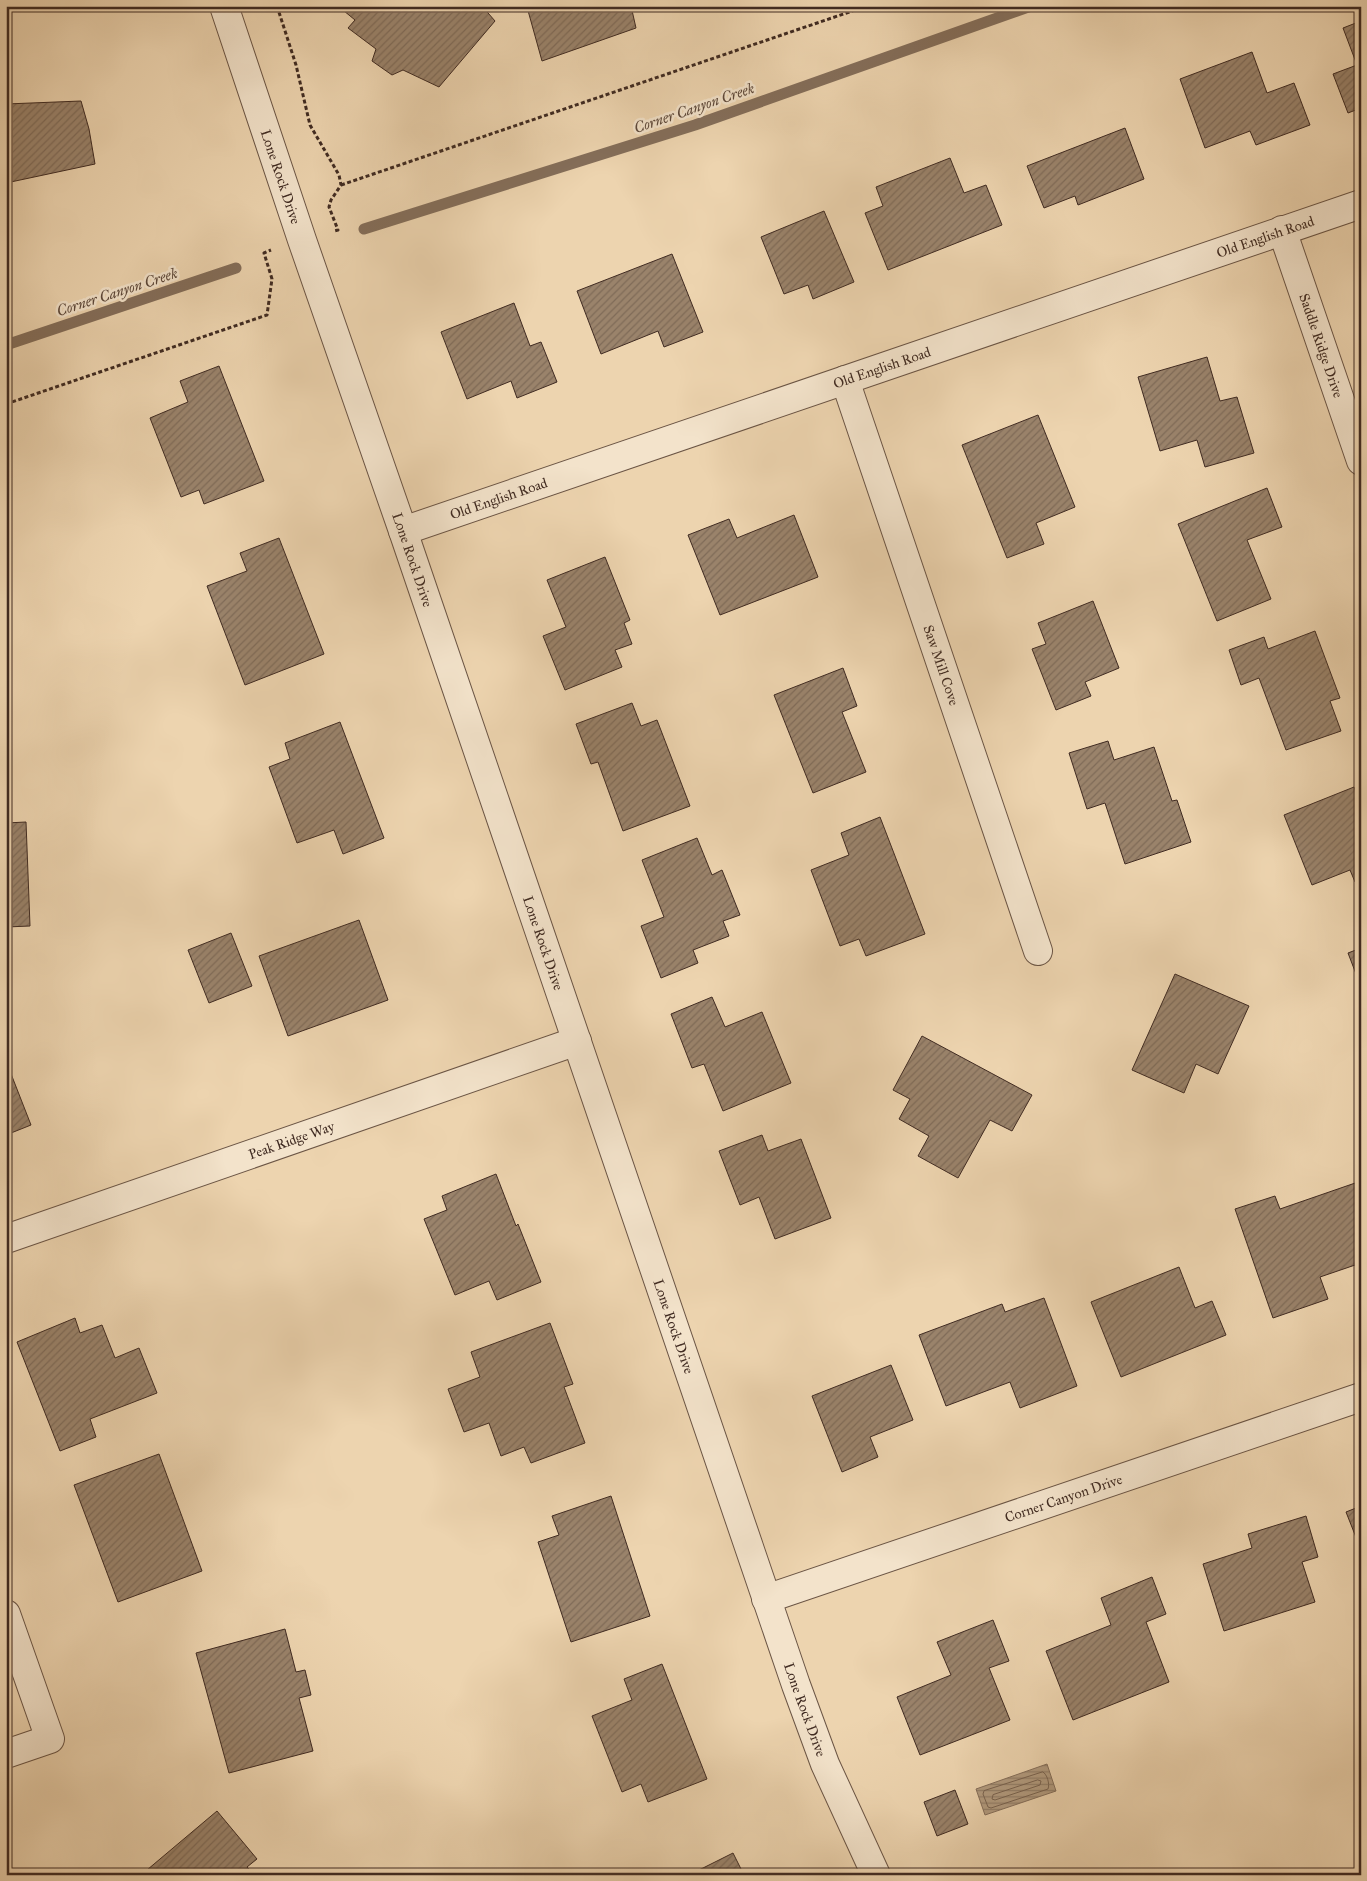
<svg xmlns="http://www.w3.org/2000/svg" width="1367" height="1881" font-family="'IM FELL Great Primer',serif">
  <style>
    .water { fill: url(#water-rules); stroke: #846e5a }
    .lines { fill: none; stroke-linecap: round; stroke-linejoin: round }
    .shore { stroke: #796350; stroke-width: 1 }
    .stream { stroke: #846e5a; stroke-width: 11 }
    .building { fill: url(#building-hatch); stroke: #402b22 }
    .street-casing { stroke: #6b5545; stroke-width: 30 }
    .path { stroke: #402b22; stroke-width: 3; stroke-dasharray: 4 2.5; stroke-linecap: butt }
    .street { stroke: #f3e3cb; stroke-width: 28 }
    .labels { text-anchor: middle; dominant-baseline: central; stroke-width: 5; stroke-linejoin: round; paint-order: stroke }
    .street-label { font-size: 14px; fill: #402b22; stroke: #f3e3cb }
    .water-label { font-size: 15px; font-style: italic; fill: #5c4739; stroke: #f3e3cb }
  </style>
  <defs>
    <pattern id="water-rules" width="6" height="5" patternUnits="userSpaceOnUse" patternTransform="scale(1.25)"><rect width="6" height="5" fill="#b29b7f"/><path d="M0 2.5h6" fill="none" stroke="#927f68"/></pattern>
    <pattern id="building-hatch" width="6" height="6" patternUnits="userSpaceOnUse" patternTransform="scale(1.25)"><rect width="6" height="6" fill="#9a836b"/><path d="M-1 1l2-2M0 6l6-6M5 7l2-2" fill="none" stroke="#7f6b58"/></pattern>
  </defs>
  <rect width="100%" height="100%" fill="#edd4af"/>
  <filter id="stains"><feTurbulence type="fractalNoise" baseFrequency=".004" numOctaves="4"/><feColorMatrix values="0 0 0 0 .2 0 0 0 0 .09 0 0 0 0 .02 0 0 0 .5 -.17"/></filter>
  <radialGradient id="worn" r=".72"><stop offset=".6" stop-color="#630" stop-opacity="0"/><stop offset="1" stop-color="#630" stop-opacity=".3"/></radialGradient>
  <!-- water -->
  <path class="water" d="M 1047,1764 L 1056,1791 L 985,1815 L 976,1789 Z"/>
  <g class="lines">
    <!-- shore -->
    <g class="shore">
      <path d="M 1043,1772 C 1047,1774 1050,1784 1048,1789 L 991,1808 L 988,1807 L 983,1794 L 984,1791 Z"/>
      <path d="M 1038,1780 L 1041,1781 L 1040,1785 L 995,1800 L 992,1799 L 993,1795 Z"/>
    </g>
    <!-- stream -->
    <g class="stream">
      <path d="M 364,229 L 695,125 L 1031,6"/>
      <path d="M 6,345 L 236,268"/>
    </g>
  </g>
  <!-- building -->
  <g class="building">
    <path d="M 338,6 L 482,6 L 495,21 L 439,87 L 403,70 L 392,75 L 372,61 L 376,49 L 348,28 L 355,20 Z"/>
    <path d="M 529,6 L 631,6 L 636,28 L 542,61 L 527,7 Z"/>
    <path d="M 1361,21 L 1361,108 L 1348,113 L 1333,74 L 1357,65 L 1343,28 Z"/>
    <path d="M 1252,52 L 1267,93 L 1294,83 L 1310,125 L 1256,145 L 1250,131 L 1205,148 L 1180,79 Z"/>
    <path d="M 81,101 L 89,129 L 95,164 L 6,183 L 6,104 Z"/>
    <path d="M 1125,128 L 1144,179 L 1078,205 L 1075,196 L 1044,208 L 1027,166 Z"/>
    <path d="M 950,158 L 964,193 L 986,185 L 1002,225 L 888,270 L 865,213 L 883,206 L 876,187 Z"/>
    <path d="M 824,211 L 854,282 L 813,299 L 808,285 L 784,294 L 761,237 Z"/>
    <path d="M 672,254 L 703,332 L 664,347 L 658,331 L 601,354 L 577,291 Z"/>
    <path d="M 514,303 L 530,346 L 541,342 L 557,382 L 517,398 L 511,381 L 467,399 L 441,332 Z"/>
    <path d="M 1207,357 L 1220,401 L 1237,397 L 1254,453 L 1205,467 L 1197,440 L 1160,451 L 1138,377 Z"/>
    <path d="M 219,366 L 264,481 L 204,504 L 199,490 L 181,497 L 150,418 L 188,402 L 180,381 Z"/>
    <path d="M 1038,415 L 1075,507 L 1036,523 L 1044,544 L 1007,558 L 962,445 Z"/>
    <path d="M 1267,488 L 1282,527 L 1247,540 L 1271,599 L 1217,621 L 1178,524 Z"/>
    <path d="M 794,515 L 818,577 L 720,615 L 688,535 L 729,519 L 737,538 Z"/>
    <path d="M 279,538 L 324,654 L 245,685 L 207,586 L 247,571 L 240,553 Z"/>
    <path d="M 605,557 L 630,620 L 624,623 L 632,644 L 615,650 L 622,667 L 565,690 L 543,636 L 566,627 L 547,580 Z"/>
    <path d="M 1093,601 L 1119,668 L 1085,682 L 1091,696 L 1056,710 L 1032,649 L 1046,644 L 1038,623 Z"/>
    <path d="M 1315,631 L 1340,698 L 1330,701 L 1341,731 L 1286,750 L 1259,678 L 1241,685 L 1229,650 L 1264,637 L 1268,649 Z"/>
    <path d="M 843,668 L 857,706 L 842,712 L 866,772 L 813,793 L 774,695 Z"/>
    <path d="M 632,703 L 641,726 L 657,720 L 690,806 L 623,831 L 598,762 L 591,764 L 576,724 Z"/>
    <path d="M 340,722 L 384,838 L 343,854 L 334,830 L 297,843 L 269,767 L 290,759 L 285,743 Z"/>
    <path d="M 1108,741 L 1114,760 L 1154,747 L 1172,801 L 1177,800 L 1191,842 L 1125,864 L 1105,803 L 1087,809 L 1069,753 Z"/>
    <path d="M 1354,787 L 1361,804 L 1361,880 L 1355,882 L 1350,870 L 1312,885 L 1284,815 Z"/>
    <path d="M 880,817 L 925,934 L 866,956 L 859,939 L 840,946 L 811,870 L 849,855 L 841,833 Z"/>
    <path d="M 26,822 L 30,926 L 6,927 L 6,823 Z"/>
    <path d="M 697,838 L 712,875 L 722,870 L 740,915 L 723,921 L 729,936 L 693,950 L 698,963 L 661,978 L 641,926 L 664,917 L 642,860 Z"/>
    <path d="M 359,920 L 388,1000 L 288,1036 L 259,956 Z"/>
    <path d="M 231,933 L 252,986 L 209,1003 L 188,950 Z"/>
    <path d="M 1361,948 L 1361,987 L 1348,953 Z"/>
    <path d="M 1175,974 L 1249,1006 L 1218,1074 L 1196,1064 L 1184,1093 L 1132,1070 Z"/>
    <path d="M 712,997 L 725,1027 L 762,1012 L 791,1083 L 723,1111 L 704,1064 L 692,1068 L 671,1014 Z"/>
    <path d="M 922,1036 L 1032,1095 L 1012,1131 L 990,1120 L 958,1178 L 918,1156 L 929,1136 L 899,1119 L 910,1099 L 893,1090 Z"/>
    <path d="M 6,1061 L 31,1125 L 6,1135 Z"/>
    <path d="M 762,1135 L 768,1151 L 801,1139 L 831,1218 L 775,1239 L 759,1197 L 740,1205 L 719,1151 Z"/>
    <path d="M 496,1174 L 516,1226 L 518,1224 L 541,1282 L 497,1300 L 489,1281 L 455,1295 L 424,1219 L 447,1210 L 442,1196 Z"/>
    <path d="M 1361,1181 L 1361,1263 L 1320,1277 L 1328,1299 L 1273,1318 L 1235,1209 L 1275,1196 L 1280,1209 Z"/>
    <path d="M 1179,1267 L 1195,1308 L 1212,1301 L 1226,1335 L 1121,1377 L 1091,1302 Z"/>
    <path d="M 1044,1298 L 1077,1386 L 1020,1408 L 1010,1382 L 946,1406 L 919,1335 L 1002,1304 L 1005,1312 Z"/>
    <path d="M 75,1318 L 80,1333 L 102,1325 L 115,1358 L 139,1348 L 157,1393 L 90,1419 L 96,1437 L 60,1451 L 17,1342 Z"/>
    <path d="M 550,1323 L 573,1384 L 564,1387 L 585,1443 L 531,1463 L 524,1447 L 501,1456 L 489,1423 L 464,1432 L 448,1389 L 480,1377 L 471,1352 Z"/>
    <path d="M 891,1365 L 913,1420 L 870,1437 L 878,1457 L 842,1472 L 812,1396 Z"/>
    <path d="M 159,1454 L 202,1571 L 118,1602 L 74,1485 Z"/>
    <path d="M 611,1496 L 650,1616 L 571,1642 L 538,1542 L 559,1535 L 552,1516 Z"/>
    <path d="M 1361,1506 L 1361,1550 L 1346,1512 Z"/>
    <path d="M 1306,1516 L 1318,1557 L 1302,1562 L 1315,1602 L 1224,1631 L 1203,1564 L 1252,1548 L 1248,1534 Z"/>
    <path d="M 1152,1577 L 1166,1614 L 1146,1622 L 1169,1682 L 1073,1720 L 1046,1651 L 1111,1625 L 1101,1598 Z"/>
    <path d="M 993,1620 L 1009,1661 L 989,1668 L 1010,1720 L 920,1755 L 897,1697 L 951,1675 L 937,1642 Z"/>
    <path d="M 285,1629 L 296,1672 L 305,1670 L 311,1695 L 299,1698 L 313,1751 L 229,1773 L 196,1653 Z"/>
    <path d="M 662,1664 L 707,1779 L 648,1802 L 641,1784 L 622,1792 L 592,1716 L 632,1700 L 624,1679 Z"/>
    <path d="M 955,1790 L 968,1824 L 937,1836 L 924,1802 Z"/>
    <path d="M 217,1811 L 257,1859 L 247,1867 L 254,1875 L 141,1875 Z"/>
    <path d="M 733,1853 L 744,1875 L 689,1875 Z"/>
    <path d="M 1331,1871 L 1333,1875 L 1320,1875 Z"/>
  </g>
  <g class="lines">
    <!-- street casing -->
    <g class="street-casing">
      <g id="street">
        <path id="s1" d="M 224,6 L 302,240 L 403,531 L 796,1685 L 825,1764 L 876,1875"/>
        <path id="s2" d="M 1282,230 L 1361,461"/>
        <path id="s3" d="M 845,380 L 1038,951"/>
        <path id="s4" d="M 403,531 L 1361,204"/>
        <path id="s5" d="M 6,1239 L 577,1041"/>
        <path id="s6" d="M 766,1599 L 1361,1397"/>
        <path d="M 6,1614 L 50,1739 L 6,1754"/>
      </g>
    </g>
    <!-- path -->
    <g class="path">
      <path d="M 277,6 L 296,65 L 310,125 L 339,175 L 341,185 L 331,200 L 329,207 L 338,230 L 334,231"/>
      <path d="M 341,185 L 867,6"/>
      <path d="M 6,404 L 267,315 L 272,279 L 264,253 L 271,250"/>
    </g>
    <!-- street -->
    <use href="#street" class="street"/>
  </g>
  <g class="labels">
    <!-- street labels -->
    <g class="street-label">
      <text stroke="none"><textPath href="#s1" startOffset="180">Lone Rock Drive</textPath></text>
      <text stroke="none"><textPath href="#s4" startOffset="911">Old English Road</textPath></text>
      <text stroke="none"><textPath href="#s2" startOffset="122">Saddle Ridge Drive</textPath></text>
      <text stroke="none"><textPath href="#s4" startOffset="506">Old English Road</textPath></text>
      <text stroke="none"><textPath href="#s4" startOffset="101">Old English Road</textPath></text>
      <text stroke="none"><textPath href="#s1" startOffset="585">Lone Rock Drive</textPath></text>
      <text stroke="none"><textPath href="#s3" startOffset="301">Saw Mill Cove</textPath></text>
      <text stroke="none"><textPath href="#s1" startOffset="990">Lone Rock Drive</textPath></text>
      <text stroke="none"><textPath href="#s5" startOffset="302">Peak Ridge Way</textPath></text>
      <text stroke="none"><textPath href="#s1" startOffset="1395">Lone Rock Drive</textPath></text>
      <text stroke="none"><textPath href="#s6" startOffset="314">Corner Canyon Drive</textPath></text>
      <text stroke="none"><textPath href="#s1" startOffset="1800">Lone Rock Drive</textPath></text>
    </g>
    <!-- water labels -->
    <g class="water-label">
      <text transform="translate(694 108) rotate(-19)">Corner Canyon Creek</text>
      <text transform="translate(117 292) rotate(-18)">Corner Canyon Creek</text>
    </g>
  </g>
  <!-- margin -->
  <rect width="1367" height="1881" fill="none" stroke="#edd4af" stroke-width="25"/>
  <rect x="8" y="8" width="1352" height="1866" fill="none" stroke="#402b22" stroke-width="2.5"/>
  <rect x="12" y="12" width="1342" height="1856" fill="none" stroke="#402b22"/>
  <rect width="100%" height="100%" filter="url(#stains)"/>
  <rect width="100%" height="100%" fill="url(#worn)"/>
</svg>
